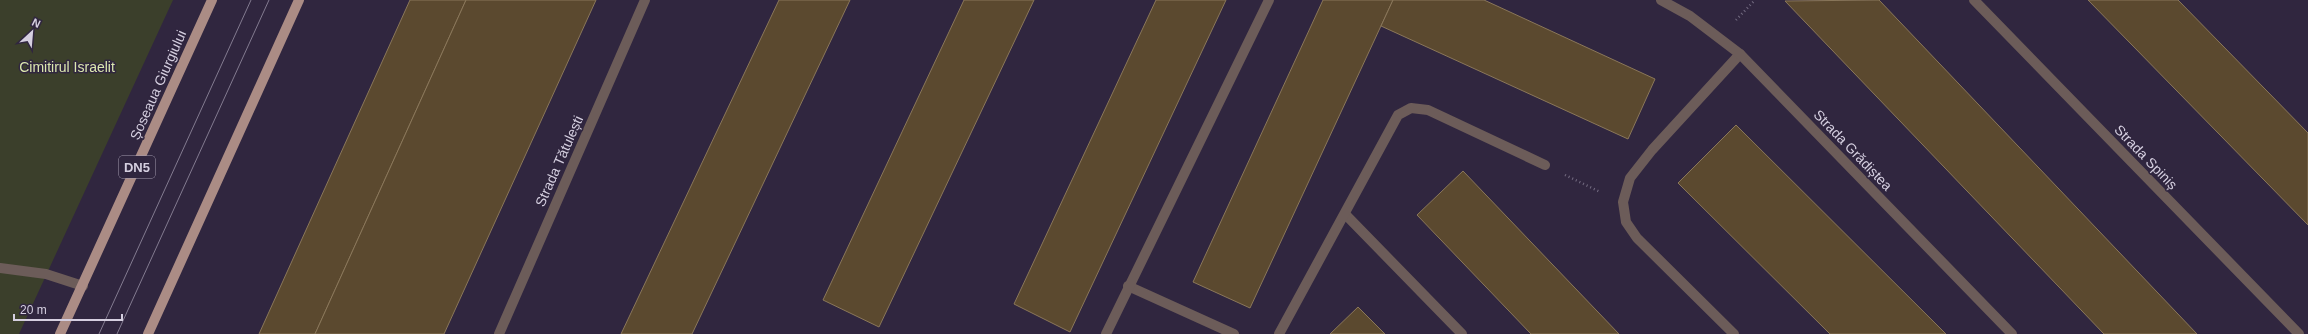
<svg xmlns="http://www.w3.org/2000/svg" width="2308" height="334" font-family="Arial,sans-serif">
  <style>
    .green { fill: #3b3f2b }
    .building { fill: #5b492f; stroke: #8a775a }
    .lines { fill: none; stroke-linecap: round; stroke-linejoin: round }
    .path { stroke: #736b81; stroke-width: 2.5; stroke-dasharray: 1 3; stroke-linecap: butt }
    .service { stroke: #6c5c59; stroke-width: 10 }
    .minor { stroke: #6c5c59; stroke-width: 10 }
    .primary { stroke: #ab8c85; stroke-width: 10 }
    .tram { stroke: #837b90; stroke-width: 1 }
    .labels { text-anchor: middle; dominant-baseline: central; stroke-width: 3; stroke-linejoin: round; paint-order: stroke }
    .shield { fill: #30263f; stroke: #a49cb0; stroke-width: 1 }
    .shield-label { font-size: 13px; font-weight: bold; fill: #d5cfe0 }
    .park-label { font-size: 14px; fill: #dbe7ae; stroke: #30263f }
    .street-label { font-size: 14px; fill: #d5cfe0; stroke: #30263f }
  </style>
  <rect width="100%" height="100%" fill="#30263f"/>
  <!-- green -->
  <path class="green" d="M 0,0 L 173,0 L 19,334 L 0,334 Z"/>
  <!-- building -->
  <g class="building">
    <path d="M 410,0 L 466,0 L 315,334 L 259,334 Z"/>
    <path d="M 466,0 L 596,0 L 444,334 L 315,334 Z"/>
    <path d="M 779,0 L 850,0 L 692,334 L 621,334 Z"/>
    <path d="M 964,0 L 1034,0 L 879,327 L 823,300 Z"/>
    <path d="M 1156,0 L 1226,0 L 1070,332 L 1014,304 Z"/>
    <path d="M 1323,0 L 1393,0 L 1250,308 L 1193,282 Z"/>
    <path d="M 1393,0 L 1484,0 L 1655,79 L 1628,139 L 1381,26 Z"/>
    <path d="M 1879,0 L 2197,334 L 2104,334 L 1785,1 Z"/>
    <path d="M 2088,0 L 2178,0 L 2308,133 L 2308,225 Z"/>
    <path d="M 1736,125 L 1946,334 L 1830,334 L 1678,183 Z"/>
    <path d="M 1463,171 L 1619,334 L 1531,334 L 1417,215 Z"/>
    <path d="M 1358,307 L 1385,334 L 1330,334 Z"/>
  </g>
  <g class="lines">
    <!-- path -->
    <g class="path">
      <path d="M 1736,20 L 1755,0"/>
      <path d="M 1565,175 L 1600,192"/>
    </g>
    <!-- service -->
    <g class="service">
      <path d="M 1345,214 L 1462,334"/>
      <path d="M 0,268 L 46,274 L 83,286"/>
      <path d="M 1279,334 L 1398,115 L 1411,108 L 1428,110 L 1545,165"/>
      <path d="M 1734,334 L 1637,238 L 1626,222 L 1623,202 L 1630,178 L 1652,150 L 1740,54"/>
    </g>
    <!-- minor -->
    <g class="minor">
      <path d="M 1661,0 L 1690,16 L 1740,54 L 2012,334"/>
      <path d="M 1974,0 L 2299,334"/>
      <path d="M 1128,286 L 1234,334"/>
      <path d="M 499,334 L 645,0"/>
      <path d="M 1106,334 L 1269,0"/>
    </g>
    <!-- primary -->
    <g class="primary">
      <path d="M 60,334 L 212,0"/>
      <path d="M 148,334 L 299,0"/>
    </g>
    <!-- tram -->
    <g class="tram">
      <path d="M 99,334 L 251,0"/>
      <path d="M 117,334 L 269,0"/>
    </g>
  </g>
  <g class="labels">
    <!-- shield labels -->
    <rect class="shield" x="119" y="156" width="36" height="22" rx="3"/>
    <g class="shield-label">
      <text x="137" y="167">DN5</text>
    </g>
    <!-- park labels -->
    <g class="park-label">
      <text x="67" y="67">Cimitirul Israelit</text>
    </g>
    <!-- street labels -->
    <g class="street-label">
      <text transform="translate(158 85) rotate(-66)">Șoseaua Giurgiului</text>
      <text transform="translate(1853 150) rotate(46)">Strada Grădiștea</text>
      <text transform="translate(2146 157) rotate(46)">Strada Spiniș</text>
      <text transform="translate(559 161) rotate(-66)">Strada Tătulești</text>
    </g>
  </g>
  <!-- north arrow -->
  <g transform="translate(32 32) rotate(26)" stroke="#30263f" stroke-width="3" paint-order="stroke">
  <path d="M0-3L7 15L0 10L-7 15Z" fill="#d5cfe0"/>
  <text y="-6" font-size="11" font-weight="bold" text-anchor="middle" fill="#d5cfe0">N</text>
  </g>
  <!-- scale -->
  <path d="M14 314v6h108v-6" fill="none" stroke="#d5cfe0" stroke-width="2"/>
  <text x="20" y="314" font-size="12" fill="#d5cfe0" stroke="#30263f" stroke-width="3" paint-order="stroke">20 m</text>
</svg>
